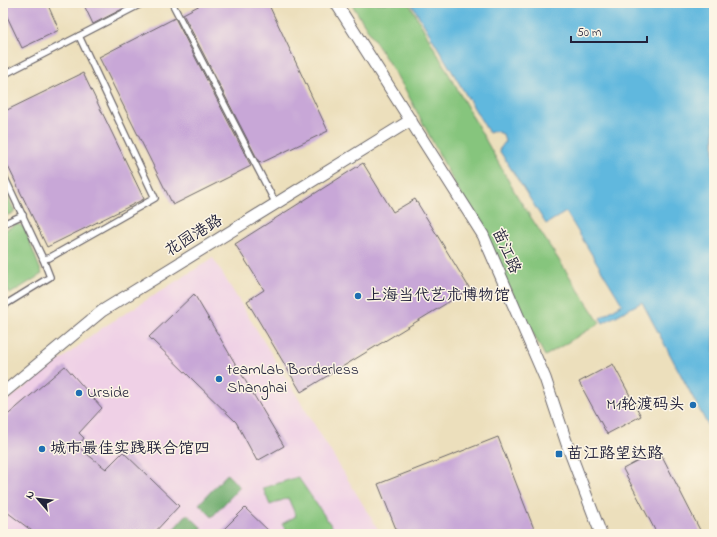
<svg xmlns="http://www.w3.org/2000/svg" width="717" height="537" font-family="'Indie Flower','LXGW WenKai TC',sans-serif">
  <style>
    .built { fill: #efd0e6 }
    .green { fill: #86c57d; stroke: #54745c }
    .forest { fill: #6caa6c; stroke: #476654 }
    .water { fill: #61b8de; stroke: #426d8c }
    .building { fill: #c8a7d7 }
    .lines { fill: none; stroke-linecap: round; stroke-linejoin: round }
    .lane-casing { stroke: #696468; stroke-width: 8 }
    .street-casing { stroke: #696468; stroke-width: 13 }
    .lane { stroke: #fff; stroke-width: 5.5 }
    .street { stroke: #fff; stroke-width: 11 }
    .poi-dot { fill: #1f6fb2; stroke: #fcf5e5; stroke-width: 1.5 }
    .labels { text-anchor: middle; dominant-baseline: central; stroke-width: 3; stroke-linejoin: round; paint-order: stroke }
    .street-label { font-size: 16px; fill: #22223b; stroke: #fcf5e5 }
    .poi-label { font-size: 16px; fill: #22223b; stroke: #fcf5e5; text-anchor: start }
  </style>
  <rect width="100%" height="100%" fill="#fcf5e5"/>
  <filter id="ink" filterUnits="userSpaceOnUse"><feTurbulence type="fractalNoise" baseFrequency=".025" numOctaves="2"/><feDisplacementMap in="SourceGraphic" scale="8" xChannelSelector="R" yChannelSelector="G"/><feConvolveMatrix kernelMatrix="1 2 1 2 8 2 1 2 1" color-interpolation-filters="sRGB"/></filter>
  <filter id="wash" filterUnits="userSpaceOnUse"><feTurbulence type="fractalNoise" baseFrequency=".012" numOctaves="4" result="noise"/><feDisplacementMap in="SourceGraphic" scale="16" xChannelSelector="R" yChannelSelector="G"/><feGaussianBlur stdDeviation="0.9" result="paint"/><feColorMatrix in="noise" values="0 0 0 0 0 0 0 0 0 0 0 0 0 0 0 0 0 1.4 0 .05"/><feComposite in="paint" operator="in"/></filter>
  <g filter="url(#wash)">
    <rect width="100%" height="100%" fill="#ecdfbc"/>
    <!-- built -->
    <path class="built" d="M 213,258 L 381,534 L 3,534 L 3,404 L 102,328 Z"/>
    <!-- green -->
    <g class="green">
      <path d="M 351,3 L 409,3 L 517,196 L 600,323 L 545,356 L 405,89 Z"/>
      <path d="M 3,186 L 15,212 L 3,217 Z"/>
      <path d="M 17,224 L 24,227 L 42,274 L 10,294 L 3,279 L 3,231 Z"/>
      <path d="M 298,477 L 337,534 L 288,534 L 282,524 L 296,516 L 288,498 L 270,505 L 263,488 Z"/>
    </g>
    <!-- forest -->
    <g class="forest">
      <path d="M 227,474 L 240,487 L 212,517 L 199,504 Z"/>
      <path d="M 187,514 L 202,528 L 196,534 L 169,534 Z"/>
    </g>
    <!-- water -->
    <path class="water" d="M 411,3 L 714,3 L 714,437 L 642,302 L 603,323 L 600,318 L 622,304 L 566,212 L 546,224 L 499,150 L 505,142 L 503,134 L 495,131 L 489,133 Z"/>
    <g id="blocks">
      <!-- building -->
      <g class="building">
        <path d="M 3,3 L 47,3 L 59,30 L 22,48 L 3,8 Z"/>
        <path d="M 83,3 L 134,3 L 93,24 Z"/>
        <path d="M 204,3 L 268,3 L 328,131 L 261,163 L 260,161 L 259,162 L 183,14 Z"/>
        <path d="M 175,18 L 251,166 L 173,205 L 99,57 Z"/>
        <path d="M 83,73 L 144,199 L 47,247 L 3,156 L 3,112 Z"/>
        <path d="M 363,163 L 393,212 L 415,199 L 470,289 L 301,392 L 247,301 L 264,290 L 235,244 Z"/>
        <path d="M 194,294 L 284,446 L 257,461 L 236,422 L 149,337 Z"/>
        <path d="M 613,364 L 641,416 L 607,434 L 579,382 Z"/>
        <path d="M 65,366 L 102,408 L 79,433 L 84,438 L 78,447 L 106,469 L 123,452 L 179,506 L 153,534 L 36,534 L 3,509 L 3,419 Z"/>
        <path d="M 498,437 L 536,534 L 398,534 L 378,484 Z"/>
        <path d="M 659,450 L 702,534 L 657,534 L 623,469 Z"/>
        <path d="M 245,508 L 272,534 L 219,534 Z"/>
      </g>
    </g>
  </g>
  <g filter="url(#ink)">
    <use href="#blocks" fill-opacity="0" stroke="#696468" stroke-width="1"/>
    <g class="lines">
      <!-- lane casing -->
      <g class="lane-casing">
        <g id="lane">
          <path d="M 172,3 L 276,204"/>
          <path d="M 79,36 L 141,4"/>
          <path d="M 3,75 L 79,36 L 155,198 L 49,258 L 43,259"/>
          <path d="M 3,174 L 43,259 L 50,277 L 3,306"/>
          <path d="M 3,224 L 23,215"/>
        </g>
      </g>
      <!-- street casing -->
      <g class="street-casing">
        <g id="street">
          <path d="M 336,3 L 483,235 L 545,378 L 568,447 L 601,534"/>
          <path d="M 3,393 L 102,311 L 411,120"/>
        </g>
      </g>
      <!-- lane -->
      <use href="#lane" class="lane"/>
      <!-- street -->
      <use href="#street" class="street"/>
    </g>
  </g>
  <!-- markers -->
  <g class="poi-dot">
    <circle cx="358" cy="296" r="4"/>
    <circle cx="219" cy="379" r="4"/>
    <circle cx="79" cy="393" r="4"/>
    <circle cx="693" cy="405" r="4"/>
    <circle cx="42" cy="449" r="4"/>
    <rect x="555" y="450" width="8" height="8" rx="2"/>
  </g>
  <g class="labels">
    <!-- street labels -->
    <g class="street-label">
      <text transform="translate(194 236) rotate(-32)">花园港路</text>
      <text transform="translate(506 251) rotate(66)">苗江路</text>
    </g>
    <!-- poi labels -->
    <g class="poi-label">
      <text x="366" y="296">上海当代艺术博物馆</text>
      <text x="227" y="370">teamLab Borderless<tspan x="227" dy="18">Shanghai</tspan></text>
      <text x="87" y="393">Urside</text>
      <text x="685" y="405" text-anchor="end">M1轮渡码头</text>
      <text x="50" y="449">城市最佳实践联合馆四</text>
      <text x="567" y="454">苗江路望达路</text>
    </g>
  </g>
  <!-- margin -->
  <rect width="717" height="537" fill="none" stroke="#fcf5e5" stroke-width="16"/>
  <!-- north arrow -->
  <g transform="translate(38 499) rotate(298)" stroke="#fcf5e5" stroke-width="3" paint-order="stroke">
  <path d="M0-3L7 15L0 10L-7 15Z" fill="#22223b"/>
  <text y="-6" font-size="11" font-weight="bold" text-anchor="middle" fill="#22223b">N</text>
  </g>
  <!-- scale -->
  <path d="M571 36v6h76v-6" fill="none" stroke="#22223b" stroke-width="2"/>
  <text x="577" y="36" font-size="12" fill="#22223b" stroke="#fcf5e5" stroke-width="3" paint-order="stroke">50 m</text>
</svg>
